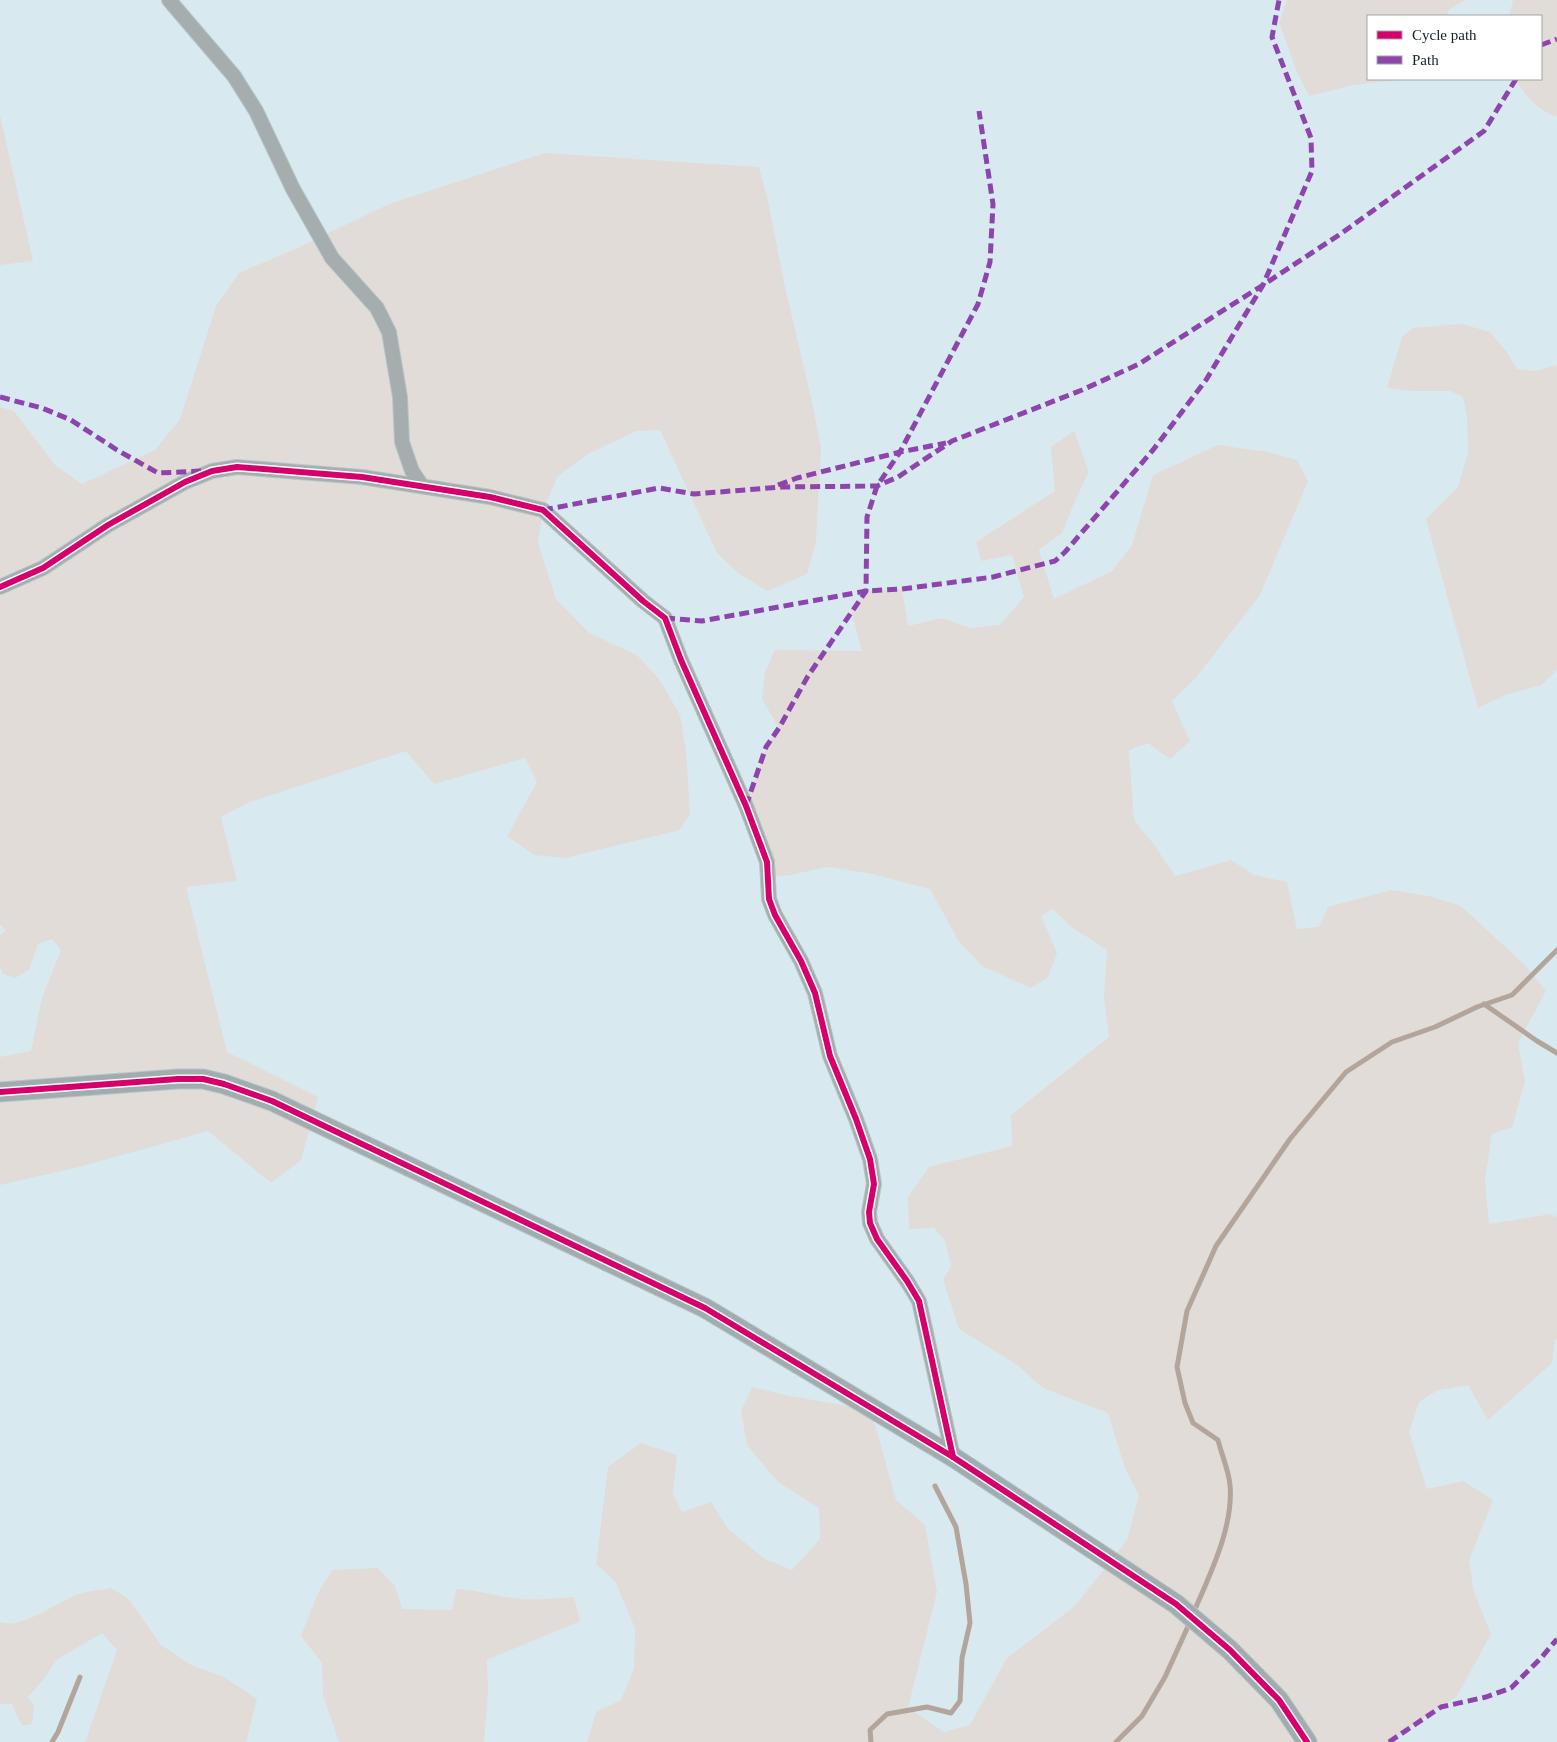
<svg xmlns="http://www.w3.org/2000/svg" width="1557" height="1742" font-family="Georgia,serif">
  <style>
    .green { fill: #e1dcd7 }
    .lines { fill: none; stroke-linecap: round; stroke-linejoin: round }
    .stream { stroke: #b3a59b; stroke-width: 5 }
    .street-casing { stroke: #b6c5ca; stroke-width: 16 }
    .secondary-casing { stroke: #b6c5ca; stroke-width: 21 }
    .street { stroke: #a5adaf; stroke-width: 14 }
    .secondary { stroke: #a1acaf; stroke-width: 19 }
    .quiet { stroke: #8e44ad; stroke-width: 5; stroke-dasharray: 10 5; stroke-linecap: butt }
    .cycleway-casing { stroke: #fff; stroke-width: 9 }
    .cycleway { stroke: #d6006c; stroke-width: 6 }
  </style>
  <rect width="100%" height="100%" fill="#d8eaf0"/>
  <!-- green -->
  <g class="green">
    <path d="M 1287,0 L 1466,0 L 1450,9 L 1446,16 L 1368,16 L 1368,79 L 1404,79 L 1354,85 L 1309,96 L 1297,72 L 1279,23 Z"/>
    <path d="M 1513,0 L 1557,0 L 1557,117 C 1537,111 1526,94 1514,79 L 1541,79 L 1541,16 L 1509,16 Z"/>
    <path d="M 0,115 L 33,261 L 0,265 Z"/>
    <path d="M 545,153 L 759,167 L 768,201 L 785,287 L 813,406 L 821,448 L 816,542 L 807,574 L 768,591 L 739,574 L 717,553 L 660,430 L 636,431 L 588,454 L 558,476 L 543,510 L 538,543 L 556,599 L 589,633 L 637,655 L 659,679 L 680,715 L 686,751 L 690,814 L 680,830 L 565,858 L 534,855 L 507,836 L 537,782 L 525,758 L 434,784 L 406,751 L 250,802 L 221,817 L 237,881 L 186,887 L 227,1052 L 318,1097 L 301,1160 L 271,1183 L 208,1131 L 83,1166 L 0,1185 L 0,1057 L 31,1051 L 42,998 L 61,950 L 52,939 L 38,944 L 29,970 L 15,978 L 3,974 L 0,967 L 0,935 L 6,931 L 0,924 L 0,407 L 14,411 L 55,465 L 82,484 L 155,450 L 180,419 L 216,306 L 239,273 L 293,250 L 389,204 Z"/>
    <path d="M 1462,324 L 1490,332 L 1506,351 L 1517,369 L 1536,371 L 1557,365 L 1557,670 L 1541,685 L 1508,694 L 1478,708 L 1426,519 L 1458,487 L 1468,453 L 1467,417 L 1463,397 L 1450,391 L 1412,391 L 1387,388 L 1402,337 L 1413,328 Z"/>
    <path d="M 1074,431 L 1089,472 L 1075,501 L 1062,533 L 1039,550 L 1054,599 L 1112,571 L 1132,545 L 1153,475 L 1218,445 L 1268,452 L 1297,460 L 1308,481 L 1260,595 L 1195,679 L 1172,701 L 1190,741 L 1170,759 L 1148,743 L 1129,750 L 1134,820 L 1155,846 L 1175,876 L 1231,860 L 1254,875 L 1287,882 L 1297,929 L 1319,927 L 1328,907 L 1391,890 L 1429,896 L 1461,906 L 1524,964 L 1546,991 L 1518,1043 L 1525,1082 L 1512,1127 L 1492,1134 L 1485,1180 L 1489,1224 L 1551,1214 L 1557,1217 L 1557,1339 L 1555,1340 L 1552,1363 L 1488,1420 L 1468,1385 L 1438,1390 L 1419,1402 L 1409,1432 L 1427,1489 L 1463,1481 L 1493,1500 L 1469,1560 L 1474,1592 L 1491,1634 L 1457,1696 L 1389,1742 L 587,1742 L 596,1712 L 621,1700 L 634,1668 L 635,1628 L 615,1581 L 596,1564 L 608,1467 L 641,1443 L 677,1455 L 673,1494 L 682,1512 L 711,1502 L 728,1529 L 765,1559 L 792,1570 L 820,1539 L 819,1508 L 778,1482 L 747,1445 L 741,1411 L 752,1387 L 790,1396 L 871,1410 L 896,1500 L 925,1525 L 937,1592 L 908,1708 L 944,1732 L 970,1725 L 1007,1658 L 1075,1606 L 1127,1540 L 1139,1495 L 1125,1468 L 1108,1413 L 1043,1388 L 1016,1364 L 959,1329 L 943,1280 L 951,1266 L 945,1241 L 934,1228 L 909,1229 L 908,1197 L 929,1167 L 1012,1146 L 1011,1115 L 1109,1037 L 1104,998 L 1107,950 L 1073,928 L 1052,909 L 1041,916 L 1057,953 L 1048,977 L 1031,988 L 982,966 L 958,940 L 930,889 L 872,874 L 828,867 L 790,875 L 772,877 L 746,806 L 766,747 L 779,728 L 762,699 L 765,672 L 775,650 L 862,651 L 851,610 L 866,591 L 902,589 L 908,626 L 942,618 L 970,628 L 1000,625 L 1024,597 L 1012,555 L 981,561 L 976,542 L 1055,491 L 1051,447 Z"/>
    <path d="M 378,1568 L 395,1586 L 402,1609 L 452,1610 L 456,1589 C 474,1590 489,1594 507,1597 C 529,1601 551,1599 574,1597 L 580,1621 L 487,1660 L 488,1691 L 484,1742 L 339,1742 L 323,1695 L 322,1663 L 301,1636 L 318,1593 L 332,1570 Z"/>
    <path d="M 111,1588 L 129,1599 L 161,1645 L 191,1665 L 224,1677 L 257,1699 L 246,1742 L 85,1742 L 117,1650 L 102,1633 L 56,1660 L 44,1679 L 28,1697 L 34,1706 L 32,1724 L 22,1726 L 12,1704 L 0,1704 L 0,1622 C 22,1629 56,1603 76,1595 C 87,1591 100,1590 111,1588 Z"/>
  </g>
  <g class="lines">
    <!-- stream -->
    <g class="stream">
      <path d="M 1484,1004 L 1537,1041 L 1557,1053"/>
      <path d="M 1193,1614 C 1209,1576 1234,1527 1230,1485 C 1229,1471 1221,1453 1218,1440 L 1193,1423 L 1185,1403 L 1177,1367 L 1187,1311 L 1216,1246 L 1290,1139 L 1346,1072 L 1392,1042 L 1435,1027 L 1477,1007 L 1512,995 L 1557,950"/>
      <path d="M 52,1742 L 58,1732 L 80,1677"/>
      <path d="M 871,1742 L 870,1730 L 887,1714 L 927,1707 L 951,1713 L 960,1701 L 962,1658 L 970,1623 L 966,1584 L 956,1527 L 935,1486"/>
      <path d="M 1116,1742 L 1142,1716 L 1165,1677 L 1190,1622"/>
    </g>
    <!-- street casing -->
    <g class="street-casing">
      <g id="street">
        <path d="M 169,0 L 234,76 L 256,111 L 293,189 L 332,258 L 377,308 L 389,332 L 400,397 L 402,442 L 412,471 L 422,486"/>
        <path d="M 0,587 L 43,568 L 108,525 L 185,482 L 212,471 L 237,467 L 362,477 L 490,497 L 543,510 L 643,601 L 665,618 L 681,660 L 746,806 L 767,862 L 769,899 L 775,915 L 801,961 L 815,993 L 830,1056 L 856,1119 L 870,1159 L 874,1184 L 869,1212 L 870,1223 L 877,1239 L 907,1281 L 919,1301 L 953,1457"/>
      </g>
    </g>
    <!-- secondary casing -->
    <g class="secondary-casing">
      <path id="secondary" d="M 0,1092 L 178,1079 L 203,1079 L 224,1084 L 272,1101 L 705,1308 L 953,1457 L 1176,1604 L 1230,1650 L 1279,1700 L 1307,1742"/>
    </g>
    <!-- street -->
    <use href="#street" class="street"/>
    <!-- secondary -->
    <use href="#secondary" class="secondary"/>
    <!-- quiet -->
    <g class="quiet">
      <path d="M 1541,45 L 1557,39"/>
      <path d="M 0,397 L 42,408 L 71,420 L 117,450 L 158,473 L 202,471"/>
      <path d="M 778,485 L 797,478 L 900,452 L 946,443"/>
      <path d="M 543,510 L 659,488 L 694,494 L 782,487 L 877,486 L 898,477 L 952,441 L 1082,390 L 1139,364 L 1263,285 L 1339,235 L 1484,131 L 1516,79"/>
      <path d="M 665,618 L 702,621 L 866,591 L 902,589 L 993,577 L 1055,561 L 1065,552 L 1153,450 L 1206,380 L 1263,285 L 1312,171 L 1311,138 L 1272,37 L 1279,0"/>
      <path d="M 746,806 L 766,747 L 779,728 L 808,676 L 866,591 L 867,517 L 877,486 L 900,452 L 978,304 L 990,262 L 993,204 L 979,111"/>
      <path d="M 1389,1742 L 1441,1707 L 1486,1697 L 1511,1688 L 1541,1658 L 1557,1639"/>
    </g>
    <!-- cycleway casing -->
    <g class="cycleway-casing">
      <g id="cycleway">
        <path d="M 0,587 L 43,568 L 108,525 L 185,482 L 212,471 L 237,467 L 362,477 L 490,497 L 543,510 L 643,601 L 665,618 L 681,660 L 746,806 L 767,862 L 769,899 L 775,915 L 801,961 L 815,993 L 830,1056 L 856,1119 L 870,1159 L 874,1184 L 869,1212 L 870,1223 L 877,1239 L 907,1281 L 919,1301 L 953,1457"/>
        <path d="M 0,1092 L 178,1079 L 203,1079 L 224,1084 L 272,1101 L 705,1308 L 953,1457 L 1176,1604 L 1230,1650 L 1279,1700 L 1307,1742"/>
      </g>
    </g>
    <!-- cycleway -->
    <use href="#cycleway" class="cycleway"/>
  </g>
  <!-- legend -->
  <rect x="1367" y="15" width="175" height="65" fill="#ffffff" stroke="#9fa6a8"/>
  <rect x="1377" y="31" width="25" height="8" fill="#d6006c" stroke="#9fa6a8"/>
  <text x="1412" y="40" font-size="15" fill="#102126">Cycle path</text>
  <rect x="1377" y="56" width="25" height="8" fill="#8e44ad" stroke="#9fa6a8"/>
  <text x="1412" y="65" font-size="15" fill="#102126">Path</text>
</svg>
